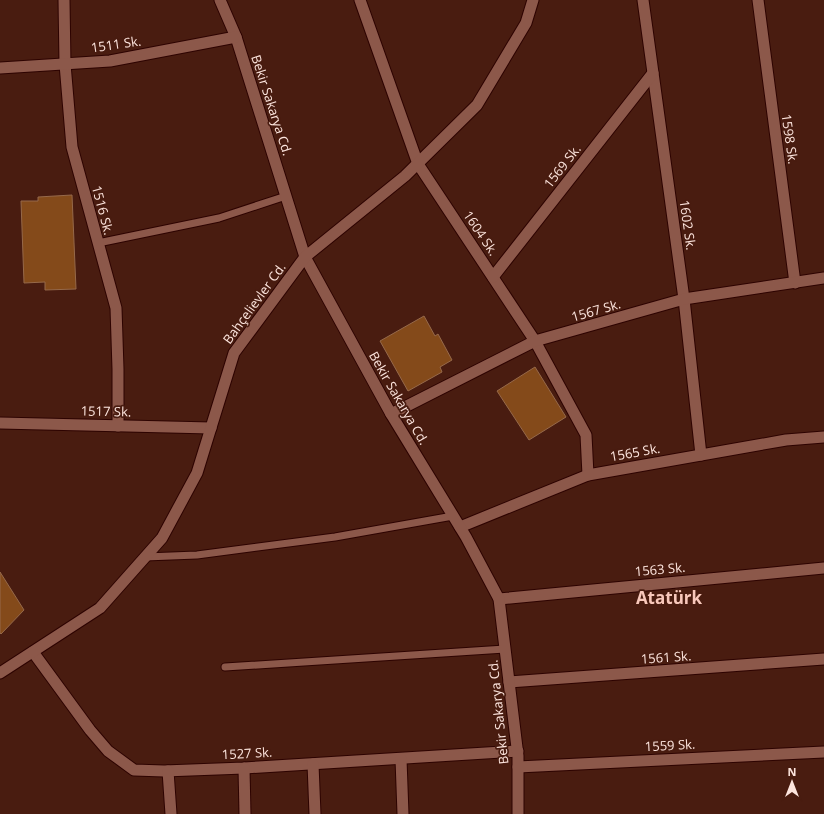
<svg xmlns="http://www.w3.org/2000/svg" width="824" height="814" font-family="'Open Sans',sans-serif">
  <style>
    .building { fill: #844a1a; stroke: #96694a }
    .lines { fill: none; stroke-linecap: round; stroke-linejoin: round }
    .service-casing { stroke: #2d0300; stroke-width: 9 }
    .minor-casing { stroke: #2d0300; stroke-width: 13 }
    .tertiary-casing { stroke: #2d0300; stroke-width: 13 }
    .service { stroke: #8c584a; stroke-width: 7 }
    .minor { stroke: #8c584a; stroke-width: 11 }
    .tertiary { stroke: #8c584a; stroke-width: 11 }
    .labels { text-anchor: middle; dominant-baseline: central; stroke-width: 3.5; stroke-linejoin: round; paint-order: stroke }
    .street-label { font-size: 13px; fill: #fde5de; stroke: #491c10 }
    .district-label { font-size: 17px; font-weight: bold; fill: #f8c8bb; stroke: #491c10 }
  </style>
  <rect width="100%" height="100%" fill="#491c10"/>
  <!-- building -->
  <g class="building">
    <path d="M 72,195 L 76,289 L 45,290 L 45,282 L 24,283 L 21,201 L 38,201 L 38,197 Z"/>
    <path d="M 424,316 L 435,336 L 438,334 L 452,360 L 440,367 L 442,372 L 408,391 L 380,341 Z"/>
    <path d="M 535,367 L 566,417 L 529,440 L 497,391 Z"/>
    <path d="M 0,572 L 24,610 L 1,634 L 0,633 Z"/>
  </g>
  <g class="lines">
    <!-- service casing -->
    <g class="service-casing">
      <g id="service">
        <path d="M 98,243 L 219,218 L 286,196"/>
        <path d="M 145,557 L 197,555 L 335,537 L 453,516"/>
        <path d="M 225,667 L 505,649"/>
      </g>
    </g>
    <!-- minor casing -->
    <g class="minor-casing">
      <g id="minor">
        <path d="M 64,0 L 65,64 L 72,147 L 116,308 L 118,369 L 118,426"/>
        <path d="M 220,0 L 236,37 L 305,257"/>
        <path d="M 360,0 L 418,164 L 535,341 L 586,435 L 588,475"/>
        <path d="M 643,0 L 684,299 L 701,455"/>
        <path d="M 758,0 L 795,283"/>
        <path d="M 0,68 L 110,61 L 236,37"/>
        <path d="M 493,277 L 653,73"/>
        <path d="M 391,414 L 535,341 L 684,299 L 824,278"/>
        <path d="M 0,423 L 211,428"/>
        <path d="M 460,527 L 588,475 L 786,440 L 824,437"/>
        <path d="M 499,599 L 824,568"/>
        <path d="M 33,652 L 90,730 L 108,751 L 134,770 L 164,771 L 244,768 L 518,751"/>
        <path d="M 509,682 L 824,659"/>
        <path d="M 401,759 L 403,814"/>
        <path d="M 313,764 L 315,814"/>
        <path d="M 518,767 L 824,752"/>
        <path d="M 244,768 L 245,814"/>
        <path d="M 168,771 L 171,814"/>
      </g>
    </g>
    <!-- tertiary casing -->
    <g class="tertiary-casing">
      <g id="tertiary">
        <path d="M 305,257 L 391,414 L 466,537 L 499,599 L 518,756 L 518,814"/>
        <path d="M 0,673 L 100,608 L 162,538 L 197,473 L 234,353 L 305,257 L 405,176 L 477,105 L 526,23 L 533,0"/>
      </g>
    </g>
    <!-- service -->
    <use href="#service" class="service"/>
    <!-- minor -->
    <use href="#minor" class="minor"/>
    <!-- tertiary -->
    <use href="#tertiary" class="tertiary"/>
  </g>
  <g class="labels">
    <!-- street labels -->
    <g class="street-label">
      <text transform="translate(116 44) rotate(-8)">1511 Sk.</text>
      <text transform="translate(272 105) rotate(72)">Bekir Sakarya Cd.</text>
      <text transform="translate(790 139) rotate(82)">1598 Sk.</text>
      <text transform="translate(562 166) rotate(-52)">1569 Sk.</text>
      <text transform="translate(103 210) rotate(75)">1516 Sk.</text>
      <text transform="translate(688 225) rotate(82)">1602 Sk.</text>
      <text transform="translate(481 233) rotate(56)">1604 Sk.</text>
      <text transform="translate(254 303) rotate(-54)">Bahçelievler Cd.</text>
      <text transform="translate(596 310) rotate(-16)">1567 Sk.</text>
      <text transform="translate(399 398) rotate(60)">Bekir Sakarya Cd.</text>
      <text transform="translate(106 411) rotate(1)">1517 Sk.</text>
      <text transform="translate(635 452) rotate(-10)">1565 Sk.</text>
      <text transform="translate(660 569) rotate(-5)">1563 Sk.</text>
      <text transform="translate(666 657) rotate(-4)">1561 Sk.</text>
      <text transform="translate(498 712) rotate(-96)">Bekir Sakarya Cd.</text>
      <text transform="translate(670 745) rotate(-3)">1559 Sk.</text>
      <text transform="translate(247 753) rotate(-3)">1527 Sk.</text>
    </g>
    <!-- district labels -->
    <g class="district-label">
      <text x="669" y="597">Atatürk</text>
    </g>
  </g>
  <!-- north arrow -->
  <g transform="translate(792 782)" stroke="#491c10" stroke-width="3" paint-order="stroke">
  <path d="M0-3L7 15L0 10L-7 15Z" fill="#fde5de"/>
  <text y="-6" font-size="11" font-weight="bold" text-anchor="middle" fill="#fde5de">N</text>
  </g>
</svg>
